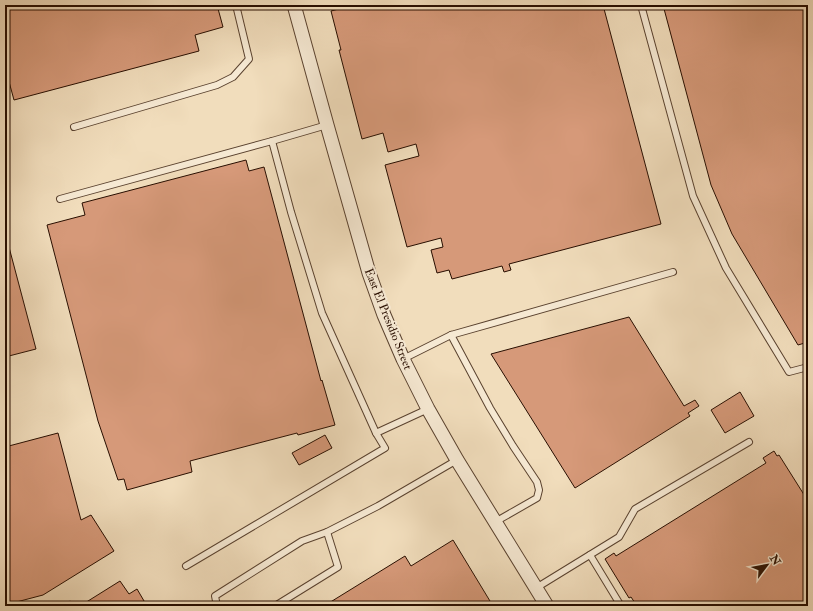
<svg xmlns="http://www.w3.org/2000/svg" width="813" height="611" font-family="'IM FELL Double Pica',serif">
  <style>
    .building { fill: #d69979; stroke: #280e00 }
    .lines { fill: none; stroke-linecap: round; stroke-linejoin: round }
    .lane-casing { stroke: #5a422f; stroke-width: 8 }
    .street-casing { stroke: #5a422f; stroke-width: 15 }
    .lane { stroke: #f6e9d3; stroke-width: 6 }
    .street { stroke: #f6e9d3; stroke-width: 13 }
    .labels { text-anchor: middle; dominant-baseline: central; stroke-width: 4; stroke-linejoin: round; paint-order: stroke }
    .street-label { font-size: 12px; fill: #280e00; stroke: #f6e9d3 }
  </style>
  <rect width="100%" height="100%" fill="#f1ddbc"/>
  <filter id="stains"><feTurbulence type="fractalNoise" baseFrequency=".005" numOctaves="4"/><feColorMatrix values="0 0 0 0 .2 0 0 0 0 .09 0 0 0 0 .02 0 0 0 .5 -.17"/></filter>
  <radialGradient id="worn" r=".72"><stop offset=".6" stop-color="#630" stop-opacity="0"/><stop offset="1" stop-color="#630" stop-opacity=".3"/></radialGradient>
  <!-- building -->
  <g class="building">
    <path d="M 5,5 L 217,5 L 223,27 L 195,35 L 199,51 L 14,100 L 5,67 Z"/>
    <path d="M 354,5 L 603,5 L 661,224 L 509,264 L 511,270 L 504,272 L 502,266 L 452,279 L 449,270 L 437,273 L 431,250 L 443,247 L 441,238 L 407,247 L 385,165 L 419,156 L 416,144 L 388,152 L 383,133 L 362,139 L 339,50 L 341,50 L 331,11 Z"/>
    <path d="M 663,5 L 808,5 L 808,342 L 798,345 L 732,234 L 711,185 Z"/>
    <path d="M 246,160 L 249,171 L 264,167 L 321,381 L 322,380 L 335,425 L 298,435 L 297,433 L 190,461 L 192,472 L 127,490 L 124,479 L 118,480 L 98,421 L 47,225 L 85,215 L 82,203 Z"/>
    <path d="M 5,232 L 36,349 L 5,357 Z"/>
    <path d="M 629,317 L 684,406 L 695,400 L 699,406 L 688,413 L 690,416 L 575,488 L 491,354 Z"/>
    <path d="M 740,392 L 754,416 L 725,433 L 711,410 Z"/>
    <path d="M 58,433 L 81,520 L 91,515 L 114,551 L 43,595 L 5,605 L 5,447 Z"/>
    <path d="M 325,435 L 332,448 L 299,465 L 292,453 Z"/>
    <path d="M 774,451 L 777,456 L 779,455 L 808,501 L 808,606 L 637,606 L 631,597 L 629,598 L 605,559 L 614,553 L 616,556 L 766,463 L 763,458 Z"/>
    <path d="M 453,540 L 493,606 L 324,606 L 405,556 L 411,566 Z"/>
    <path d="M 120,581 L 129,594 L 137,589 L 147,606 L 80,606 Z"/>
  </g>
  <g class="lines">
    <!-- lane casing -->
    <g class="lane-casing">
      <g id="lane">
        <path d="M 641,5 L 693,196 L 726,268 L 789,372 L 808,367"/>
        <path d="M 74,127 L 217,85 L 233,77 L 249,59 L 236,5"/>
        <path d="M 272,141 L 291,212 L 322,313 L 376,433 L 428,409"/>
        <path d="M 60,199 L 272,141 L 327,125"/>
        <path d="M 451,335 L 490,408 L 513,446 L 537,482 L 539,490 L 537,498 L 495,522"/>
        <path d="M 403,359 L 451,335 L 673,272"/>
        <path d="M 590,555 L 621,606"/>
        <path d="M 186,566 L 385,448 L 376,433"/>
        <path d="M 536,588 L 619,537 L 635,509 L 749,442"/>
        <path d="M 69,606 L 70,605"/>
        <path d="M 217,606 L 215,596 L 302,541 L 327,532 L 378,506 L 457,460"/>
        <path d="M 275,606 L 338,567 L 327,532"/>
      </g>
    </g>
    <!-- street casing -->
    <g class="street-casing">
      <path id="street" d="M 294,5 L 327,125 L 369,273 L 384,315 L 403,359 L 428,409 L 457,460 L 547,606"/>
    </g>
    <!-- lane -->
    <use href="#lane" class="lane"/>
    <!-- street -->
    <use href="#street" class="street"/>
  </g>
  <g class="labels">
    <!-- street labels -->
    <g class="street-label">
      <text transform="translate(388 319) rotate(68)">East El Presidio Street</text>
    </g>
  </g>
  <!-- margin -->
  <rect width="813" height="611" fill="none" stroke="#f1ddbc" stroke-width="20"/>
  <rect x="6" y="6" width="801" height="599" fill="none" stroke="#280e00" stroke-width="2"/>
  <rect x="10" y="10" width="793" height="591" fill="none" stroke="#280e00"/>
  <!-- north arrow -->
  <g transform="translate(767 565) rotate(58)" stroke="#f6e9d3" stroke-width="3" paint-order="stroke">
  <path d="M0-3L7 15L0 10L-7 15Z" fill="#280e00"/>
  <text y="-6" font-size="11" font-weight="bold" text-anchor="middle" fill="#280e00">N</text>
  </g>
  <rect width="100%" height="100%" filter="url(#stains)"/>
  <rect width="100%" height="100%" fill="url(#worn)"/>
</svg>
